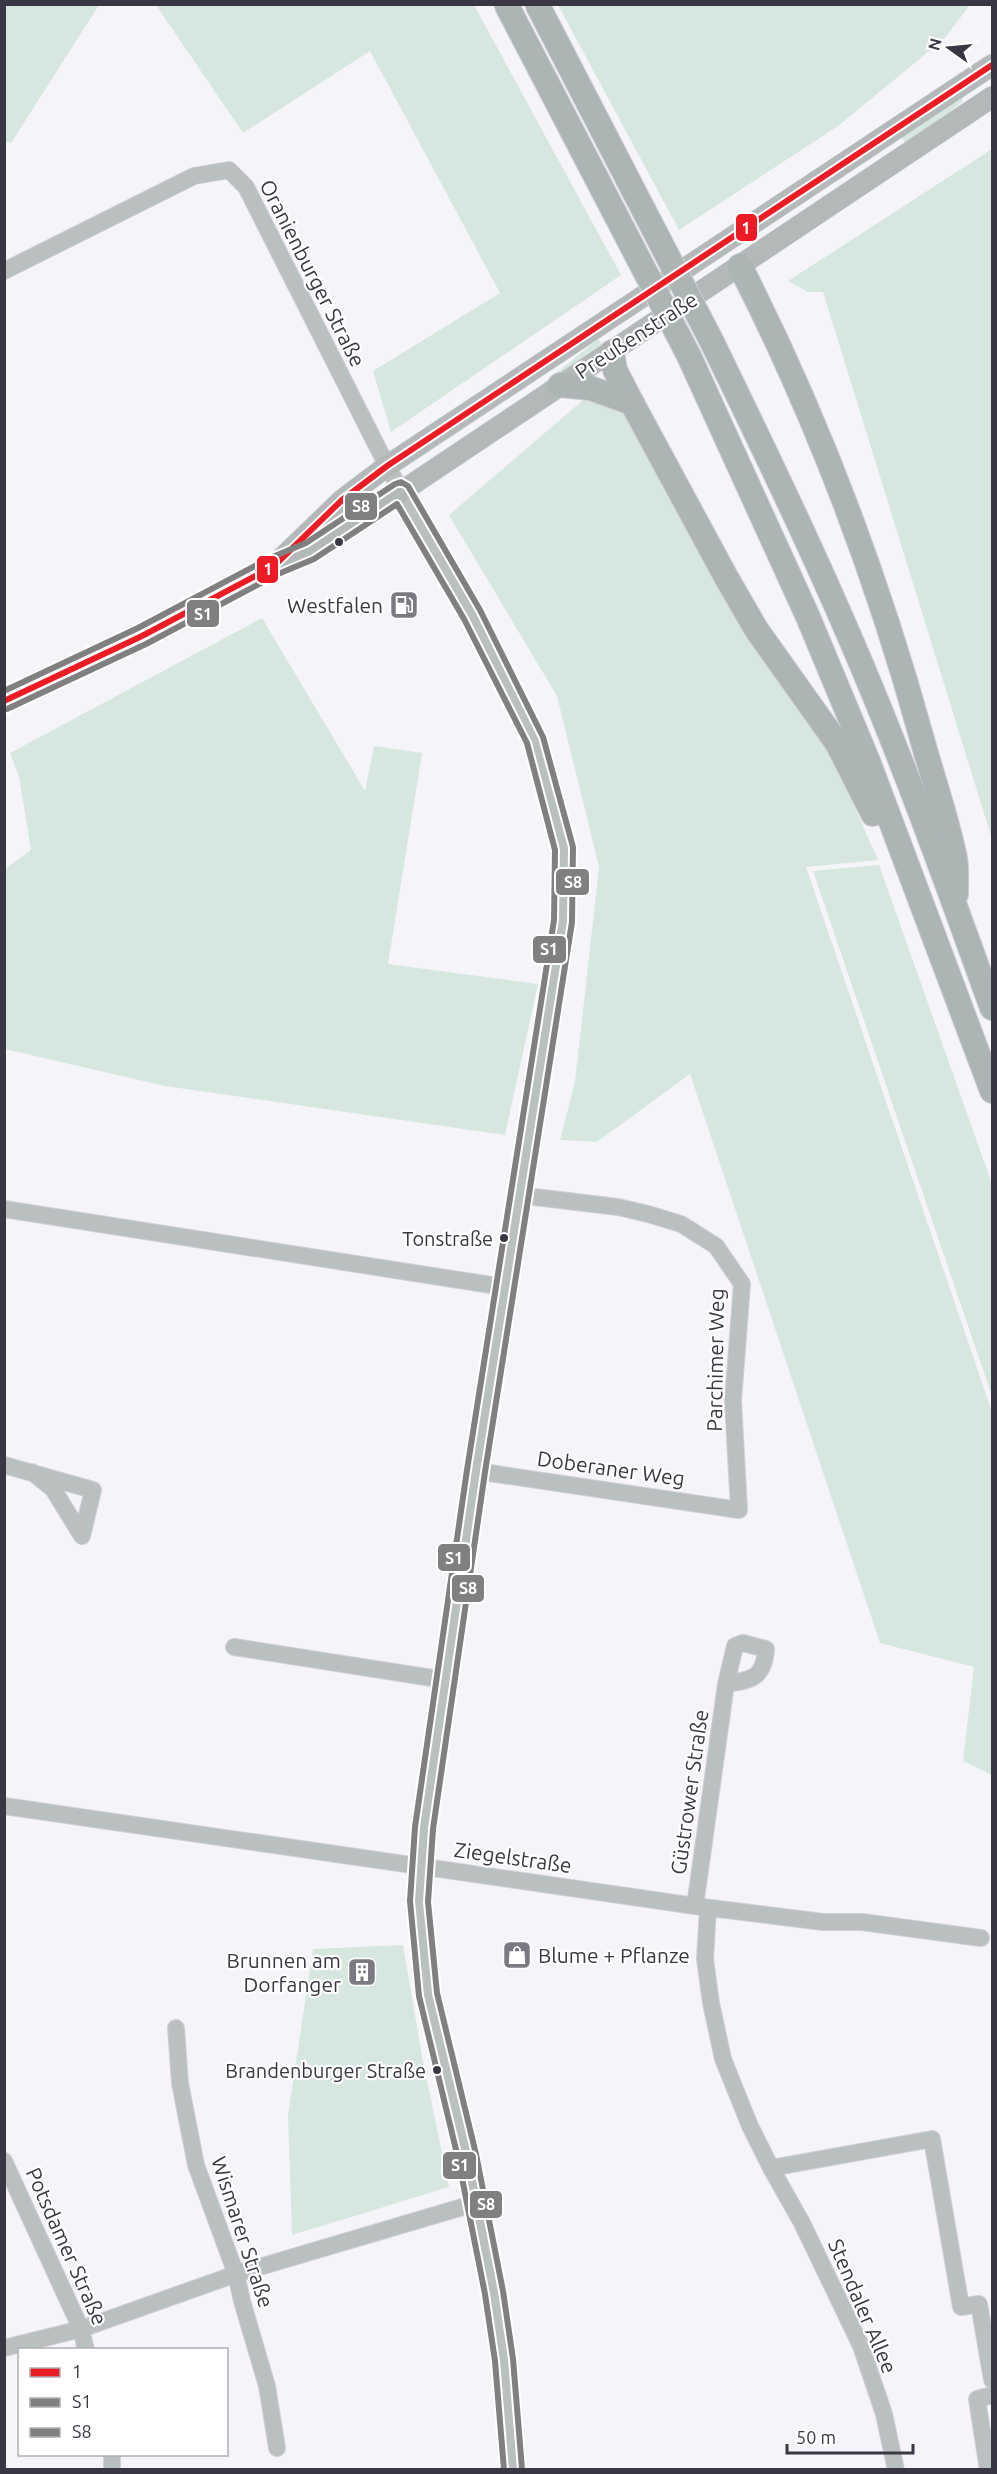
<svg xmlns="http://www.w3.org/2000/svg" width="997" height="2474" font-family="Ubuntu,sans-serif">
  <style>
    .green { fill: #d6e7df }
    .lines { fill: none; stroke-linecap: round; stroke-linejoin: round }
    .minor-casing { stroke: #d0d0d4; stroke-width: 18 }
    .major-casing { stroke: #d0d0d4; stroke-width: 22 }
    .highway-casing { stroke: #d0d0d4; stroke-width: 26 }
    .minor { stroke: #babfc0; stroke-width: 16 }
    .major { stroke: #b3b9b9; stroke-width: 21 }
    .highway { stroke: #acb4b4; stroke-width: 24 }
    .highway-bridge-casing { stroke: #d0d0d4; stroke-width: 26; stroke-linecap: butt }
    .highway-bridge { stroke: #acb4b4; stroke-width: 24 }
    .bus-1-casing { stroke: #fff; stroke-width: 10 }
    .bus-2-casing { stroke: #fff; stroke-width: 10 }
    .bus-3-casing { stroke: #fff; stroke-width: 10 }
    .bus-1 { stroke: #ed1c24; stroke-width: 6 }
    .bus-2 { stroke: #808080; stroke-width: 6 }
    .bus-3 { stroke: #808080; stroke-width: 6 }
    .bus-dot { fill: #383743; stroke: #fff; stroke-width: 2 }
    .labels { text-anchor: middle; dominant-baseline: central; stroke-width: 4.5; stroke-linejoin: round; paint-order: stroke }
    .bus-label { font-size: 20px; fill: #383743; stroke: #fff; text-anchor: end }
    .street-label { font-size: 21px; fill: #383743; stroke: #fff }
    .poi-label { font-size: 21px; fill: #383743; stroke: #fff; text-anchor: end }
    .line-badge { stroke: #fff; stroke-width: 2 }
    .badge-label { font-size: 16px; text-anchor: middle; font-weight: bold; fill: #fff }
  </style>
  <rect width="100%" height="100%" fill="#f5f5f9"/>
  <!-- green -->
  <g class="green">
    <path d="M 5,4 L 99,5 L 11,143 L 4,141 Z"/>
    <path d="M 156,5 L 474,5 L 621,275 L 391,432 L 373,371 L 500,293 L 370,51 L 243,133 Z"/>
    <path d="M 558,5 L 970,5 L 944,39 L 838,126 L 679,230 Z"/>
    <path d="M 961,96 L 963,101 L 908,146 L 901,137 Z"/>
    <path d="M 992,149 L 992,839 L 823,292 L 808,292 L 788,281 Z"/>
    <path d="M 598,339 L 602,344 L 600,350 L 542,390 L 539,387 Z"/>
    <path d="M 589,395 L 623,407 L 834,760 L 878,860 L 806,867 L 992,1412 L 992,1775 L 963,1761 L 974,1667 L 880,1643 L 690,1074 L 597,1142 L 560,1140 L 575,1082 L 599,867 L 557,696 L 449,515 Z"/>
    <path d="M 262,618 L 365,791 L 374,746 L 422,753 L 388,964 L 538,984 L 505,1135 L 165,1086 L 5,1049 L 5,869 L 31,850 L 19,776 L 10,753 Z"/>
    <path d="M 879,865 L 992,1184 L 992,1396 L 813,871 Z"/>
    <path d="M 403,1945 L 422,2056 L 449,2187 L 292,2235 L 288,2115 L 313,1949 Z"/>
  </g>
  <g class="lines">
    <!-- minor casing -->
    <g class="minor-casing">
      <g id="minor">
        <path d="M 4,271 L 194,176 L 229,170 L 246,187 L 387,466 L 472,615 L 535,740 L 564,849 L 563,921 L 556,974 L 518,1195 L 476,1471 L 424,1828 L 419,1902 L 428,1994 L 467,2156 L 494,2292 L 504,2360 L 513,2470"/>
        <path d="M 4,1209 L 504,1287"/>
        <path d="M 4,1465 L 93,1490 L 82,1536 L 53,1489 L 32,1472"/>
        <path d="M 476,1471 L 739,1510 L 733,1401 L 742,1284 L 716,1246 L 681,1224 L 648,1214 L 618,1207 L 518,1195"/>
        <path d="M 234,1647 L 445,1680"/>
        <path d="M 4,1806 L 695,1906 L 823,1922 L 862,1922 L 981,1938"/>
        <path d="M 695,1906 L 726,1684 L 735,1646 L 743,1643 L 766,1649 C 764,1678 752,1680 726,1684"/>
        <path d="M 708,1908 L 705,1959 L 711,2003 L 723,2059 L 750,2126 L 771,2168 L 802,2223 L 861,2346 L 884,2414 L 896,2470"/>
        <path d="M 176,2028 L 180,2083 L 196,2165 L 236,2274 L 242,2301 L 267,2386 L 277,2448"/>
        <path d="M 4,2161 L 81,2329 L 86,2350"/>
        <path d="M 771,2168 L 932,2139 L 961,2307 L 979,2304 L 992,2380"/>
        <path d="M 4,2348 L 81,2329 L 236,2274 L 476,2203"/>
        <path d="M 112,2454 L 112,2470"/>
        <path d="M 988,2470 L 977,2399 L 992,2395"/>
      </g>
    </g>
    <!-- major casing -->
    <g class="major-casing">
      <g id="major">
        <path d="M 283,557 L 342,500 L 387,466 L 992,65"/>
        <path d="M 4,701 L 35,688 L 142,636 L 335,536 L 992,97"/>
      </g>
    </g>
    <!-- highway casing -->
    <g class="highway-casing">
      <g id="highway">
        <path d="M 740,266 C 817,417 877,576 922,739 C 933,779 947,818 955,858 C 957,869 956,882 956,894"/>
        <path d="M 712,342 C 767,455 822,569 870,685 C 914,791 953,900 992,1008"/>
        <path d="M 612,352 L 615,370 L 632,403 L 726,577 L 756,629 L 837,743 L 873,814"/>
        <path d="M 689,356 L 808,617 L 868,761 L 992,1091"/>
        <path d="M 560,385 L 590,388 L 632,403"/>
      </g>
    </g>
    <!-- minor -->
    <use href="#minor" class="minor"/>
    <!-- major -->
    <use href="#major" class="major"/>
    <!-- highway -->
    <use href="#highway" class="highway"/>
    <!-- highway-bridge casing -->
    <g class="highway-bridge-casing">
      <g id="highway-bridge">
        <path d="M 506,4 L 689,356"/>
        <path d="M 537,4 L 712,342"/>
      </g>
    </g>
    <!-- highway-bridge -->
    <use href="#highway-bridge" class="highway-bridge"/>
    <!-- bus-1 casing -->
    <g class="bus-1-casing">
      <path id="bus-1" d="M 4,701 L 142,636 L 274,566 L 342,500 L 387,466 L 992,65"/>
    </g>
    <!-- bus-2 casing -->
    <g class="bus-2-casing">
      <path id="bus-2" d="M 7,709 L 146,644 L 278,574 L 314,559 L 397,504 L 464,619 L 527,743 L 555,850 L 554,920 L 467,1470 L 415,1827 L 410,1901 L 419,1996 L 458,2158 L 485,2294 L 495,2361 L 504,2470"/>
    </g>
    <!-- bus-3 casing -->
    <g class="bus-3-casing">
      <path id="bus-3" d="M 4,691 L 138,628 L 270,558 L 306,543 L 395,484 L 401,482 L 408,486 L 480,610 L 543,737 L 573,847 L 572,922 L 485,1472 L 433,1829 L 428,1902 L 437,1993 L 476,2154 L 503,2291 L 513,2359 L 522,2469"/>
    </g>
    <!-- bus-1 -->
    <use href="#bus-1" class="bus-1"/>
    <!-- bus-2 -->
    <use href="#bus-2" class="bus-2"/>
    <!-- bus-3 -->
    <use href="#bus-3" class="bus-3"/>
  </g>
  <!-- icons -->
  <defs>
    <g id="fuel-square" transform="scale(1.5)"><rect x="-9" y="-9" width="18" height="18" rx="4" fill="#7a7a83" stroke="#fff"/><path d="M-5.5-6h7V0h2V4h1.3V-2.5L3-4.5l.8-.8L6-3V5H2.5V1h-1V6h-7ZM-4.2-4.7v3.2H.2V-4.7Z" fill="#fff"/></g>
    <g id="shop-square" transform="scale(1.5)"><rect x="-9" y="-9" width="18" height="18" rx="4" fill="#7a7a83" stroke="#fff"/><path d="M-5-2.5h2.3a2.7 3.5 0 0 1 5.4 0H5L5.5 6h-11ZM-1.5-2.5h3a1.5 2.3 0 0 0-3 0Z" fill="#fff"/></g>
    <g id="building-square" transform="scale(1.5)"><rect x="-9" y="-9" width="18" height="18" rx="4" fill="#7a7a83" stroke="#fff"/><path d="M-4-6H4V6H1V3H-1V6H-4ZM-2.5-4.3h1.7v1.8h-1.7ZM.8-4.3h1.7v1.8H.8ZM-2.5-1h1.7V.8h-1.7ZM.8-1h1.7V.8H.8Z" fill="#fff"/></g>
  </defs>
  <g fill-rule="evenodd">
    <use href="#fuel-square" x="404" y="605"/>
    <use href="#shop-square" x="517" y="1955"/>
    <use href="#building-square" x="362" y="1972"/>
  </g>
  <!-- markers -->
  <g class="bus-dot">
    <circle cx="339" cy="542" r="5"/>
    <circle cx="504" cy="1238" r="5"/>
    <circle cx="437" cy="2070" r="5"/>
  </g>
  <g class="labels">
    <!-- bus labels -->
    <g class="bus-label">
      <text x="493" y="1238">Tonstraße</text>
      <text x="426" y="2070">Brandenburger Straße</text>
    </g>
    <!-- street labels -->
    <g class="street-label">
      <text transform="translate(313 273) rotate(63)">Oranienburger Straße</text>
      <text transform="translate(636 335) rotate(-33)">Preußenstraße</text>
      <text transform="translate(715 1360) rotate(-89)">Parchimer Weg</text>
      <text transform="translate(611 1468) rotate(8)">Doberaner Weg</text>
      <text transform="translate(689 1792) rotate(-82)">Güstrower Straße</text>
      <text transform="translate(513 1857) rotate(8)">Ziegelstraße</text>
      <text transform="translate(243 2232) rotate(72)">Wismarer Straße</text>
      <text transform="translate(67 2246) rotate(66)">Potsdamer Straße</text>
      <text transform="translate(863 2306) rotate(67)">Stendaler Allee</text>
    </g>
    <!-- poi labels -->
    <g class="poi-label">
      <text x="383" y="605">Westfalen</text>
      <text x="538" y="1955" text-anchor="start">Blume + Pflanze</text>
      <text x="341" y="1960">Brunnen am<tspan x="341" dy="24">Dorfanger</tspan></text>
    </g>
  </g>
  <g class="line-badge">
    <rect x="735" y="213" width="23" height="29" rx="6" fill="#ed1c24"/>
    <rect x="344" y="492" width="34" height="29" rx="6" fill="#808080"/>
    <rect x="256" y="555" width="23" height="29" rx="6" fill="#ed1c24"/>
    <rect x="186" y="599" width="34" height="29" rx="6" fill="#808080"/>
    <rect x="555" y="868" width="35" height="28" rx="6" fill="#808080"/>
    <rect x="532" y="935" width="35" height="29" rx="6" fill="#808080"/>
    <rect x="437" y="1543" width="34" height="29" rx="6" fill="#808080"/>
    <rect x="451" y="1574" width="34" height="29" rx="6" fill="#808080"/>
    <rect x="442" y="2151" width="35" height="29" rx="6" fill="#808080"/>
    <rect x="469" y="2190" width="34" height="29" rx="6" fill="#808080"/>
  </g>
  <g class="badge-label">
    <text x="746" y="234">1</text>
    <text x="361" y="512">S8</text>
    <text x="268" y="575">1</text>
    <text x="203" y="620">S1</text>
    <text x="573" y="888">S8</text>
    <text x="549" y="955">S1</text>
    <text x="454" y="1564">S1</text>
    <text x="468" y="1594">S8</text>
    <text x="460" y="2171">S1</text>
    <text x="486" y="2210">S8</text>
  </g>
  <!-- border -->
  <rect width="997" height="2474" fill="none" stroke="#383743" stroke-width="12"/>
  <!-- legend -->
  <rect x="18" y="2348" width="210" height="108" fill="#ffffff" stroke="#afafb4" stroke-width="1.5"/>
  <rect x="30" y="2368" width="30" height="9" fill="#ed1c24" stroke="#afafb4" stroke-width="1.5"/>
  <text x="72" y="2378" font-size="18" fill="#383743">1</text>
  <rect x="30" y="2398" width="30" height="9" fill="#808080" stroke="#afafb4" stroke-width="1.5"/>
  <text x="72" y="2408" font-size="18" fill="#383743">S1</text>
  <rect x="30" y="2428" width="30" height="9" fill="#808080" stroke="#afafb4" stroke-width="1.5"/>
  <text x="72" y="2438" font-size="18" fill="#383743">S8</text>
  <!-- north arrow -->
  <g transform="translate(949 48) rotate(285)" stroke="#ffffff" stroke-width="4.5" paint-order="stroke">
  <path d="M0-4.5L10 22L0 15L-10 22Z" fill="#383743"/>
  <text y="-9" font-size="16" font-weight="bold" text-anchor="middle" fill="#383743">N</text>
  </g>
  <!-- scale -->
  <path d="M787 2444v9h126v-9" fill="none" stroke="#383743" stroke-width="3"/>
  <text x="796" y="2444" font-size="18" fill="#383743" stroke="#ffffff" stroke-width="4.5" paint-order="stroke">50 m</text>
</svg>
